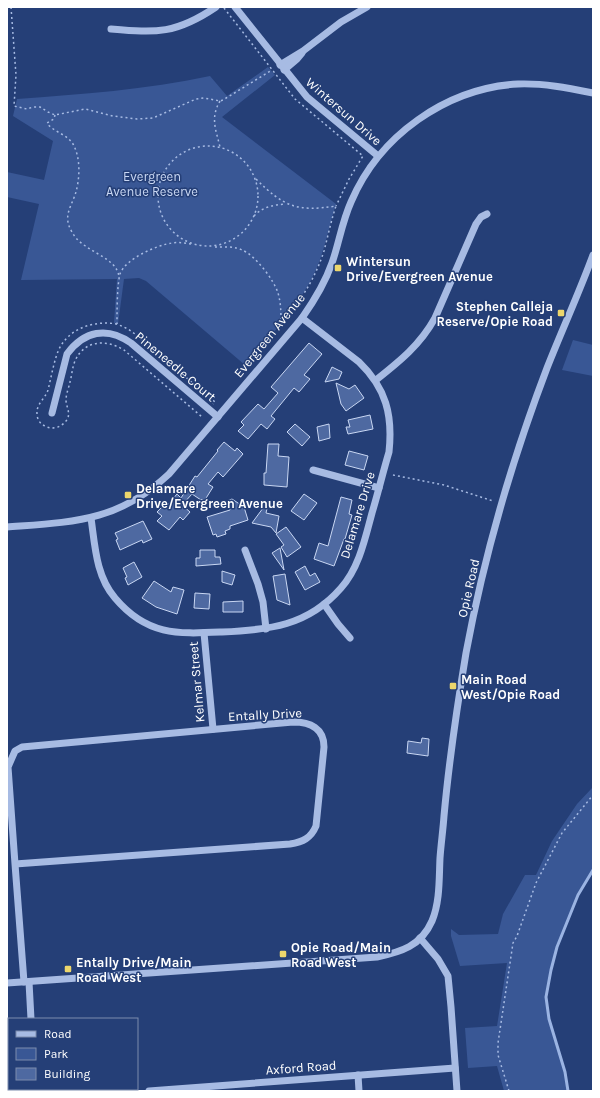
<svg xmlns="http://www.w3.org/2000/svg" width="600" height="1098" font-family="Karla,sans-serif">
<rect width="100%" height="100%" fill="#253f77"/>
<g fill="#395795">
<path d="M268,67L275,75L222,117L336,204C329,226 325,250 315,272C299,307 270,336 245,365L146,281L139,278L124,279L118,324L114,323L117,279L21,280L39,204L7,197V172L44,180L53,141L13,116L17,99C81,94 146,90 210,76L227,96Z"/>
<path d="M573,340L593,345V376L562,370Z"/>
<path d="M593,787V870L578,895L557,947L551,970L546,997L549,1019L565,1072L568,1091H504L497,1066L468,1068L465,1028L497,1026L507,963L460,966L451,936V929L459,935L498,934L503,914L525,875H536L552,841L577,804Z"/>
</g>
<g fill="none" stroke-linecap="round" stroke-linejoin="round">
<path stroke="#9bb4e3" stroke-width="3" d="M568,1091L565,1072L549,1019L546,997L551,970L557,947L578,895L593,870"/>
</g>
<g fill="#4e69a1" stroke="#c9d7f3">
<path d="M309,343L322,354L304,375L310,379L299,392L294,388L271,416L275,419L267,429L261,424L248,439L238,431L244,425L241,422L258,404L264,409L278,393L271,387Z"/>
<path d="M332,367L342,372L339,379L325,382Z"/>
<path d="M336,383L349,389L355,385L364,398L346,411L341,404Z"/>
<path d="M370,415L373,429L348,434L346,427H350L348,420Z"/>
<path d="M295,424L310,437L302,446L287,432Z"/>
<path d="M329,424L330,438L319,441L317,427Z"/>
<path d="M224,442L235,451L237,448L243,454L223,477L218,472L208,484L213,487L203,503L202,499L201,500L192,494L182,505L190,512L183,520L180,517L169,530L157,521L162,516L157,512L163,506L165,508L177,494L181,498L195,476L197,477L218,451L217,450Z"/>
<path d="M268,444H279L278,456L289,457L287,487L264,485V473H266Z"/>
<path d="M349,451L368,456L364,470L345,465Z"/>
<path d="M304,494L317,503L304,520L291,511Z"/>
<path d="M341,497L352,500L349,514L352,515L345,539H344L334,566L314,559L319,543L328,546Z"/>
<path d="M232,499L244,507L248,520L230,526V529L225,531L226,534L217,537L216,534L213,535L207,517L230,510L227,501Z"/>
<path d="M269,500L266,513L279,516L276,533L271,527L252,523Z"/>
<path d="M143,521L152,539L143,543L142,540L120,550L116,540L118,539L115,533Z"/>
<path d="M286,527L301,547L287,557L281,547L284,545L276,534Z"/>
<path d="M280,548L284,570L272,553Z"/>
<path d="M200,550H215V557H220L221,564L196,566V558H200Z"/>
<path d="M134,562L142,577L128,585L125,578L127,577L123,568Z"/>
<path d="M305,566L310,576L315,573L320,582L305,590L295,572Z"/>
<path d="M222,571L235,575L232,585L222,582Z"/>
<path d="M285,574L290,605L277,600L273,576Z"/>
<path d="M154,581L171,592L173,587L184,590L177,614L156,607L142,598Z"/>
<path d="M195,593L210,594L209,609L194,608Z"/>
<path d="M243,601V612H223V602Z"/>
<path d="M422,738L429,739L428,756L407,753L408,741L421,743Z"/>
</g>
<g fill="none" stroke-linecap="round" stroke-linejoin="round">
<g stroke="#a7bbe3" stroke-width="1.5" stroke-dasharray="2 3" stroke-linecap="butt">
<path d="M11,7L16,75L14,106L27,109L33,107H40L48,112L55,115L85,109L113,116L137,119L153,118L196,99L204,98L220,101L223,100L272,70"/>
<path d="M224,8L295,99L363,156L349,179L336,206"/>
<path d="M220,101C210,118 216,130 220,147"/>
<path d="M55,115L54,119L47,123C53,132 67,134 73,144C81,158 80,180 75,195C70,209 63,217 72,232C82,252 117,256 119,277"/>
<circle cx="208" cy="196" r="50"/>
<path d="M256,179C284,207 297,212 336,206C331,221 328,236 324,251C315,279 300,302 281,324"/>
<path d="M254,216C262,207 273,205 285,204"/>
<path d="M191,244C185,243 179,242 172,243C157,245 125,259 120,274C117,285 117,312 117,324L128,329L135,334L215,402L213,404"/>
<path d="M215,247C224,247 234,246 242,250C255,255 274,280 278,293C281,303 281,313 281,324"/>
<path d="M117,324C92,320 66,329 57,354C53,366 51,378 48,390C45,399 36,404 37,414C37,419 40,424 45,426C53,431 64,426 68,418C70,411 66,406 66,400C66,394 69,387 70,382C72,375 72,368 75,361C84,340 106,339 124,350L202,417L203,416"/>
<path d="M393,475L444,485L493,501"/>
<path d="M509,1091L498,1055V1043L513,943L517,936L536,883L562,833L593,795"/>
</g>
<g stroke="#a7bbe3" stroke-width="7">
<path d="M235,7L307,97L378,156"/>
<path d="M111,29C157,33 176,34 216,7"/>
<path d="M280,65L303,51L341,22L367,7"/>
<path d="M284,70L297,59L302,53"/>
<path d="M376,380C400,361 420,345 435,318L476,224L481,217L487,214"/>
<path d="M52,413L67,354C84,331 107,326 131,343L218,417"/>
<path d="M313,470L379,488"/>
<path d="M91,518C95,546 96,576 115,598C147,636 178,634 222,632C269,630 308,626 341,588C359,568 365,539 372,513C378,493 383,472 389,452C393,415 386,388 359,362L302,318"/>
<path d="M7,527C73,522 118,522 169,474L302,318C314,301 325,283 332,263C339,243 342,222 351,202C379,136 446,88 518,84C543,83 568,88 593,93"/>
<path d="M245,550L258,584L263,602L266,629"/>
<path d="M324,604L338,624L350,638"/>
<path d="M204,633L213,729"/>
<path d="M15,864L8,767L15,751L22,747L293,722C310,722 324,728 324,747L316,826C311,838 303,842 290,844L15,864L24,982"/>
<path d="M420,938L438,959L448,976L451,1007L457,1091"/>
<path d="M29,982L31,1019"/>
<path d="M7,983L377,957C401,952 421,946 432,921C440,902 439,879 440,858C441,844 443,830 444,816C449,761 457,707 466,653C484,556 512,460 547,368C562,330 579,293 593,255"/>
<path d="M358,1075L359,1091"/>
<path d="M52,1089L54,1091"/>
<path d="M149,1091L455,1068"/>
</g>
</g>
<g fill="#ecd66c" stroke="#253f77" stroke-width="1.5">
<rect x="334" y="264" width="8" height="8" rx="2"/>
<rect x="557" y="309" width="8" height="8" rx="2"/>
<rect x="124" y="491" width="8" height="8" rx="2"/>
<rect x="449" y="682" width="8" height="8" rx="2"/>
<rect x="279" y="950" width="8" height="8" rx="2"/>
<rect x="64" y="965" width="8" height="8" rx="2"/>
</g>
<g text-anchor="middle" stroke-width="3" stroke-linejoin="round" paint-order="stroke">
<g font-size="13" fill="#fff" stroke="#253f77">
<text transform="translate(344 111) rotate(41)" y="5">Wintersun Drive</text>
<text transform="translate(269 335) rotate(-51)" y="5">Evergreen Avenue</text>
<text transform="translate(176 366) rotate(40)" y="5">Pineneedle Court</text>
<text transform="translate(357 515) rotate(-73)" y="5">Delamare Drive</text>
<text transform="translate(468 588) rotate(-77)" y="5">Opie Road</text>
<text transform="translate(196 682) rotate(-95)" y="5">Kelmar Street</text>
<text transform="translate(265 714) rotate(-3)" y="5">Entally Drive</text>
<text transform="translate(301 1067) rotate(-4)" y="5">Axford Road</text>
</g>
<g font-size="13" fill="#c9d7f3" stroke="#253f77">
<text x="152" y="181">Evergreen<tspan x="152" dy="15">Avenue Reserve</tspan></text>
</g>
<g font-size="13" font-weight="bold" fill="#fff" stroke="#253f77" text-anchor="start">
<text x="346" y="266">Wintersun<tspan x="346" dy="15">Drive/Evergreen Avenue</tspan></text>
<text x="553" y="311" text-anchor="end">Stephen Calleja<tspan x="553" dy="15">Reserve/Opie Road</tspan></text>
<text x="136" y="493">Delamare<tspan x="136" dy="15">Drive/Evergreen Avenue</tspan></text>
<text x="461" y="684">Main Road<tspan x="461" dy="15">West/Opie Road</tspan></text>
<text x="291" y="952">Opie Road/Main<tspan x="291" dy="15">Road West</tspan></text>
<text x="76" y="967">Entally Drive/Main<tspan x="76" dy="15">Road West</tspan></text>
</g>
</g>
<rect width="600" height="1098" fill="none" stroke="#ffffff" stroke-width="16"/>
<rect x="8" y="1018" width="130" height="72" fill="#253f77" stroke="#7c8cad"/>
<rect x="16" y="1031" width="20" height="6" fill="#a7bbe3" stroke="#7c8cad"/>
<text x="44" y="1038" font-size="12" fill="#ffffff">Road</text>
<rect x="16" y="1048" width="20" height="12" fill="#395795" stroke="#7c8cad"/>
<text x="44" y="1058" font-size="12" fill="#ffffff">Park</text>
<rect x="16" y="1068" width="20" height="12" fill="#4e69a1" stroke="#7c8cad"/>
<text x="44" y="1078" font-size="12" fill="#ffffff">Building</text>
</svg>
